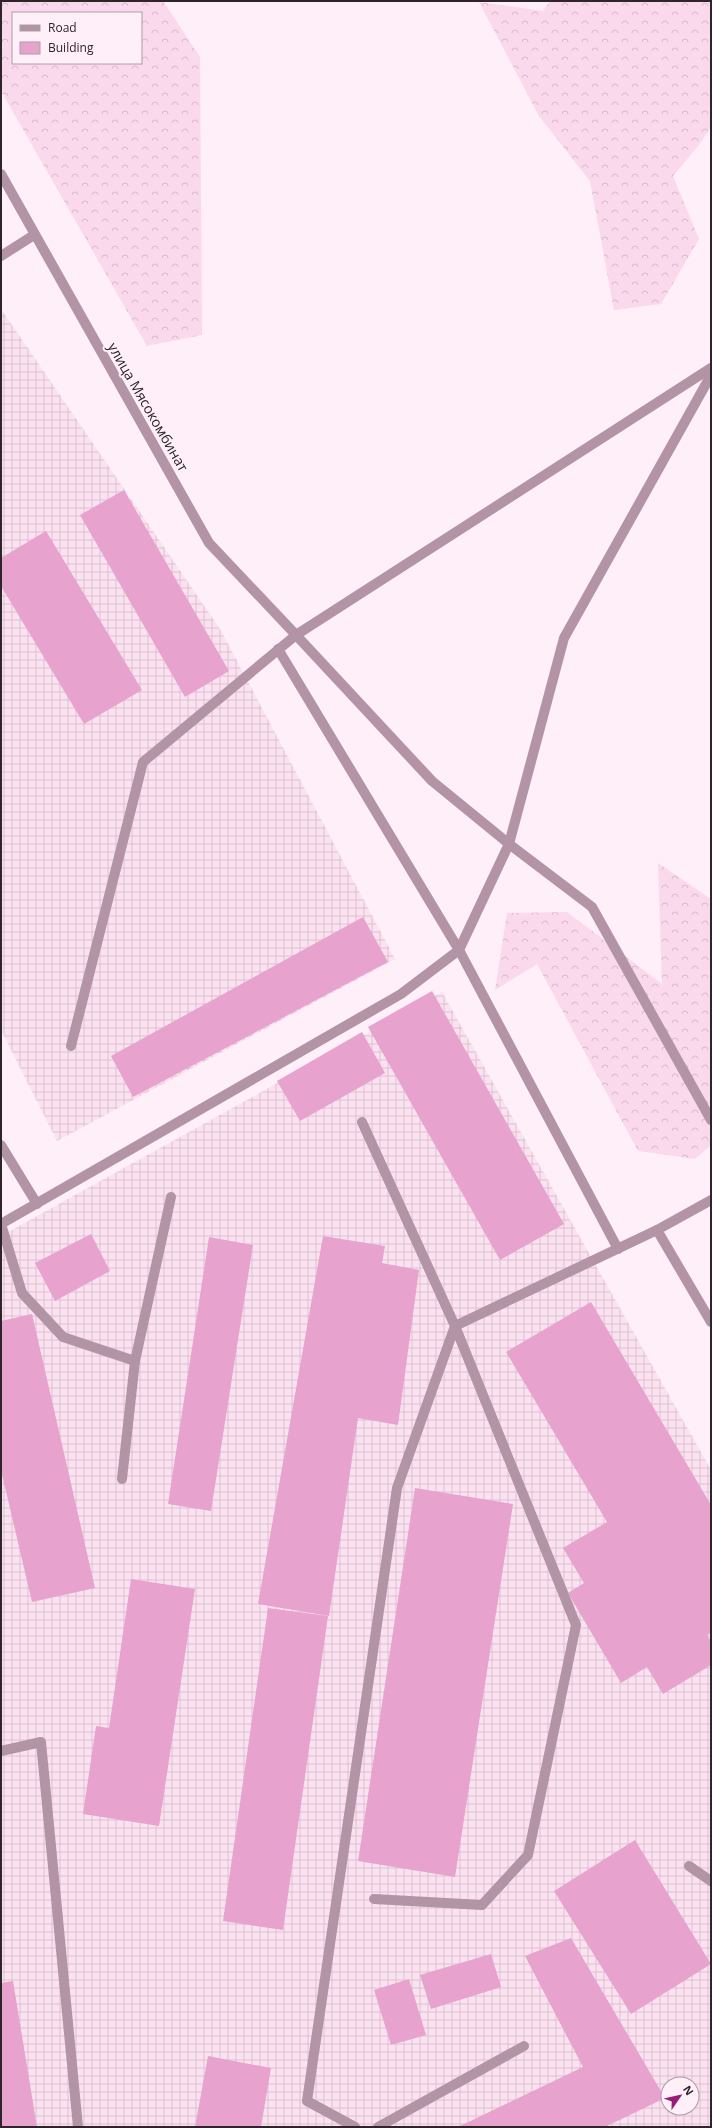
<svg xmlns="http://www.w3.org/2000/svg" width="712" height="2128" font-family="'Open Sans',sans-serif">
<defs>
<pattern id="industrial-grid" width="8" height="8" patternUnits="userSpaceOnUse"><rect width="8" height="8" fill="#fce2f1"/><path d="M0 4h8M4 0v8" fill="none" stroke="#d8c2cf"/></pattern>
<pattern id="forest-crowns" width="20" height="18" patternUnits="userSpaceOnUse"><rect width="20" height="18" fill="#fbd9ed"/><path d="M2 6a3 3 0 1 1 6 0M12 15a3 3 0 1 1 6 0" fill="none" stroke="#d7bacb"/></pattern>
</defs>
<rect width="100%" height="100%" fill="#feeff8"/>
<g fill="url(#industrial-grid)" fill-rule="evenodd">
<path d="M1,309L220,629L395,959L57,1141L1,1030Z"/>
<path d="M442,992L711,1470V2127H1V1236ZM668,2084H692V2108H668Z"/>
</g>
<g fill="url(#forest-crowns)" fill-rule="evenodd">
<path d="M1,1H163L200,57L202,335L147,346L1,91ZM13,13H141V63H13Z"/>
<path d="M550,1H711V127L699,145L673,176L699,239L661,304L614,310L590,181L539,116L479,2L543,11Z"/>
<path d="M658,863L711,899V1145L695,1159L638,1151L537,964L495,990L507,913L567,912L662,984Z"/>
</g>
<g fill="#e7a2cd">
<path d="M124,490L229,671L185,697L80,515Z"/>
<path d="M46,531L142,690L84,724L1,586V558Z"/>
<path d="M363,917L388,962L133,1097L111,1056Z"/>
<path d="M432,991L564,1224L500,1260L368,1027Z"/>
<path d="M362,1032L385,1073L300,1121L277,1081Z"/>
<path d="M91,1234L110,1271L55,1301L35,1263Z"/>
<path d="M323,1236L385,1246L382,1263L419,1270L398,1425L358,1418L329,1616L258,1604Z"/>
<path d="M209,1237L253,1245L211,1511L168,1504Z"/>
<path d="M591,1302L711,1505V1633L707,1635L711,1641V1665L663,1694L647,1667L621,1683L568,1593L584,1583L563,1548L607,1522L506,1352Z"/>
<path d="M32,1314L95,1588L32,1602L1,1470V1321Z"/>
<path d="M415,1488L513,1504L455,1877L358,1861Z"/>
<path d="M131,1579L195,1589L159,1826L83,1814L96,1726L109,1728Z"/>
<path d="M268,1608L328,1616L283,1930L223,1921Z"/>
<path d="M635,1840L711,1964L631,2014L554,1891Z"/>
<path d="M571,1938L665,2098L605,2127H458L583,2067L525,1956Z"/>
<path d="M491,1954L501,1987L431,2009L420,1975Z"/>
<path d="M409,1979L426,2035L391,2045L374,1990Z"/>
<path d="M13,1981L37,2127H1V1983Z"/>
<path d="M208,2056L271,2068L261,2127H195Z"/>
</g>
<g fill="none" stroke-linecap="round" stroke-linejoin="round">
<g stroke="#b394a7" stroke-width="10">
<path d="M1,256L34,235"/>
<path d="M296,635L432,781L509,844L592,907L711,1120"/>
<path d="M278,649L459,950L618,1249"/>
<path d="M71,1046L143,762L296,635L711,368"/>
<path d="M1,1145L37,1204"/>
<path d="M1,1224L401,994L459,950L509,844L564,638L711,375"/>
<path d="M1,1224L22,1293L63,1337L135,1361"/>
<path d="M657,1230L711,1322"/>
<path d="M122,1479L135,1361L171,1197"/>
<path d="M1,1751L41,1742L78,2127"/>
<path d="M689,1866L711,1881"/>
<path d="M374,1899L482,1905L528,1855L576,1625L455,1326L657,1230L711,1200"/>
<path d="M355,2127L307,2101L397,1488L455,1326L362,1122"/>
<path d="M378,2127L524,2046"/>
</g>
<path stroke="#b394a7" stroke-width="10" d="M1,174L209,543L296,635"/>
</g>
<g text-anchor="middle" stroke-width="4" stroke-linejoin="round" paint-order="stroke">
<g font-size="14" fill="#2e252a" stroke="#feeff8">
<text transform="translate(148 407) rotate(60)" y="5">улица Мясокомбинат</text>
</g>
</g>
<rect width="712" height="2128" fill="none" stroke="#2e252a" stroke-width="4"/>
<rect x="12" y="12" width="130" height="52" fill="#feeff8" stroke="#ab9ea6"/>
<rect x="20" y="25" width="20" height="6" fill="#b394a7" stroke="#ab9ea6"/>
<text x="48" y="32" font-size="12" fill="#2e252a">Road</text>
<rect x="20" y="42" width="20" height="12" fill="#e7a2cd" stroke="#ab9ea6"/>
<text x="48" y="52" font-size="12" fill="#2e252a">Building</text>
<g transform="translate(680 2096) rotate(56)"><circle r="19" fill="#feeff8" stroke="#ab9ea6"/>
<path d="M0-3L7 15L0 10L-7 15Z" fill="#981d77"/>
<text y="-6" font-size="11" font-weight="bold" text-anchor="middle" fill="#2e252a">N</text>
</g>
</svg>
